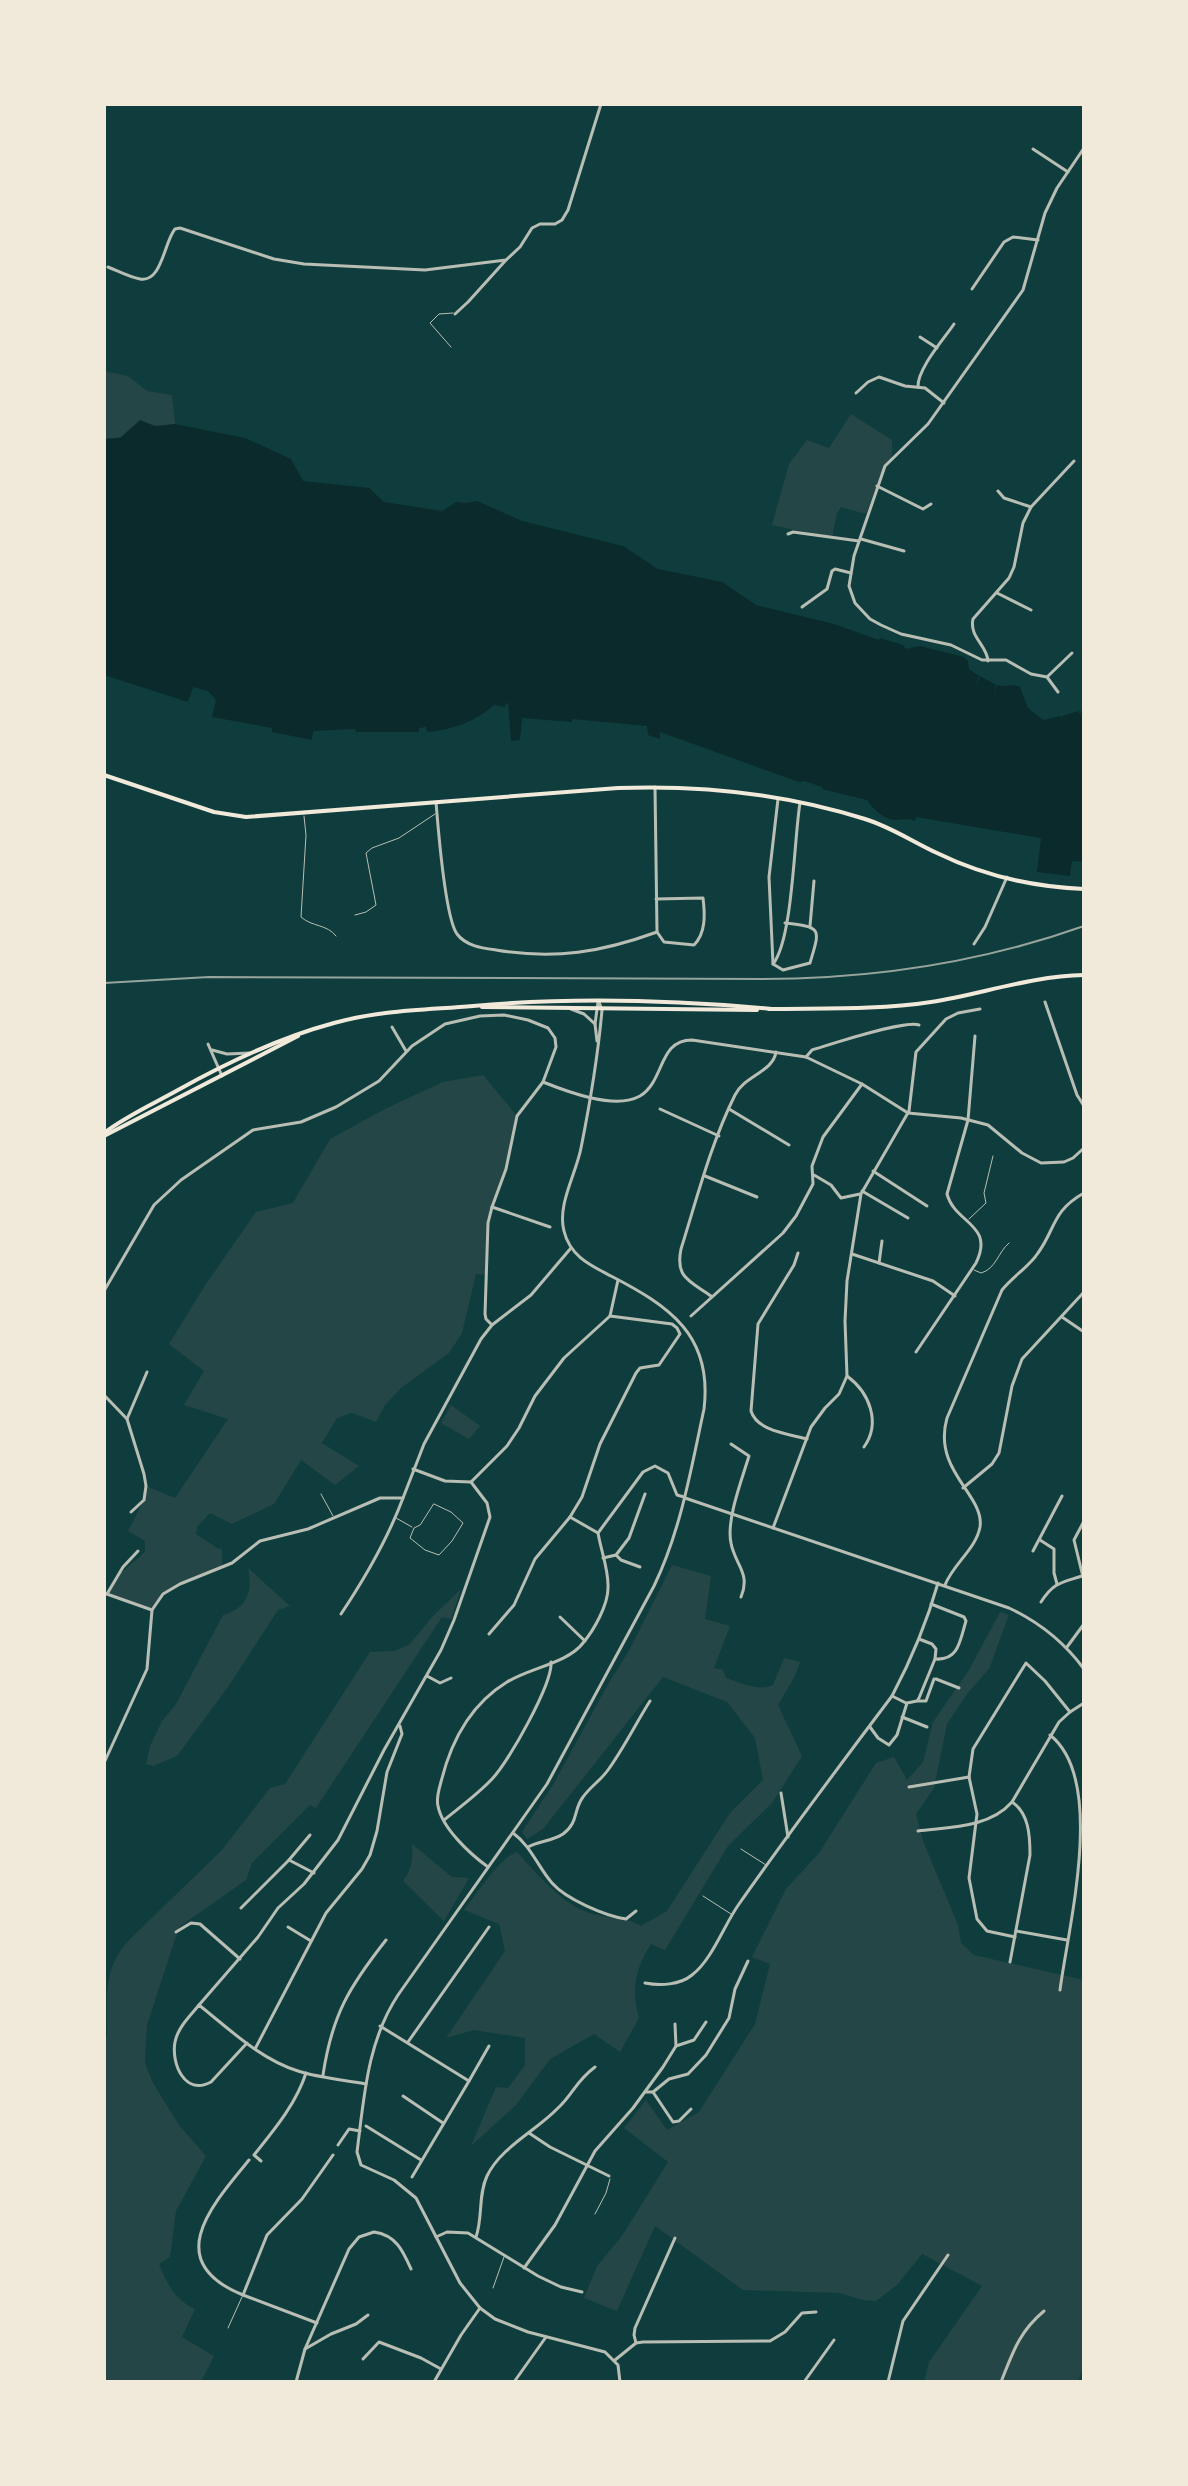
<svg xmlns="http://www.w3.org/2000/svg" width="1188" height="2486" font-family="Spectral,serif">
<rect width="100%" height="100%" fill="#0f3d3e"/>
<g fill="#244646">
<path d="M104,371L128,376L147,391L172,395L175,424C151,427 129,438 104,439Z"/>
<path d="M851,414L892,440V458L880,475L866,514L841,507L837,513L832,538L772,525L789,464L807,440L829,448Z"/>
<path d="M483,1075L517,1116L511,1150L488,1223V1275L476,1274L462,1333L449,1353L401,1388L385,1405L376,1422L352,1413L337,1418L322,1443L359,1466L335,1485L301,1460L274,1504L232,1524L210,1513L197,1527L196,1534L217,1548L222,1549V1566L180,1584L163,1594L152,1610L107,1594L122,1572L145,1552V1541L128,1531L144,1500L146,1486L175,1498L228,1419L184,1405L204,1371L169,1344L206,1284L256,1212L293,1203L330,1139L387,1108L443,1082Z"/>
<path d="M451,1405L480,1426L469,1439L441,1423Z"/>
<path d="M672,1565L711,1576L705,1619L730,1626L714,1668L723,1670L726,1678C741,1683 759,1692 773,1685L784,1658L800,1662L795,1676L778,1705L802,1756L772,1803L728,1846L665,1950L651,1944C635,1969 631,1990 639,2018L620,2052L594,2034L550,2059L516,2105L471,2146L496,2087L508,2088L525,2065V2038L474,2030L446,2038L505,1951L499,1924L464,1910C477,1894 499,1858 517,1852C535,1872 561,1903 587,1912C606,1919 623,1915 641,1926L667,1911L730,1813L763,1780L755,1738L727,1702L663,1677L543,1829L527,1839L522,1832L554,1783L607,1686L630,1649Z"/>
<path d="M248,1568L290,1606L278,1610L228,1687L177,1756L153,1766L146,1764L150,1746L162,1721L176,1704L223,1615C247,1608 253,1592 248,1568Z"/>
<path d="M461,1589L451,1619L442,1617L316,1808L310,1805L252,1863L246,1880L179,1927L147,2025L145,2063L153,2083L179,2125L206,2156L176,2211L170,2257L159,2264C168,2285 174,2299 195,2309L182,2337L214,2356L201,2382H104V2043L107,2037C108,1998 101,1970 130,1939L222,1850L270,1788L285,1784L370,1652L394,1651L409,1645L433,1616Z"/>
<path d="M1000,1612L1009,1615L989,1669L967,1694L947,1724L934,1788L916,1814L923,1841L958,1925L961,1943L974,1955L1084,1980V2365L1078,2382H924L929,2362L982,2286L922,2254L897,2285L876,2301L863,2300L839,2293L743,2290L655,2226L617,2311L584,2298L597,2266L622,2236L668,2162L624,2128L646,2100L667,2130L699,2112L755,2024L770,1964L752,1957L786,1889L819,1853L876,1763L894,1757L907,1780L923,1762L933,1722L969,1670Z"/>
<path d="M412,1844L452,1877L469,1878L444,1921L403,1881C412,1869 413,1859 412,1844Z"/>
</g>
<path fill="#0a2a2b" d="M140,420L155,426L175,424L245,438L291,459L303,481L369,488L384,502L442,511L456,502L467,503L477,501L522,521L623,546L658,569L722,582L756,605L834,624L879,640L880,638L903,645L906,649L920,646L964,657L968,661L969,669L979,676L974,692L980,676L996,685L993,696L997,685C1005,688 1011,683 1020,687L1028,708L1043,720L1061,716L1062,722V716L1079,711L1080,716L1084,703V862L1072,861L1070,876L1037,872L1041,838L916,817L915,821C907,818 903,820 895,820C883,819 873,809 867,800L822,789V787L804,781L799,782L660,732V739L648,735L647,726L572,719V722L522,718L520,740L511,741L508,703L505,704L506,707L494,705C475,722 452,730 427,732L426,727L419,728V732H356L355,729L313,731L312,740L272,732V728L212,717L216,700L208,691L193,687L188,702L104,675V439L120,438Z"/>
<g fill="none" stroke-linecap="round" stroke-linejoin="round">
<g stroke="#b8beb3" stroke-width="1">
<path d="M451,347L430,323L439,314L453,313"/>
<path d="M304,816L306,835L301,917C312,927 327,924 336,936"/>
<path d="M355,915L366,912L376,905L366,853L372,848L399,838L435,814"/>
<path d="M969,1219L986,1203L984,1193L993,1156"/>
<path d="M974,1270L981,1273C996,1269 998,1252 1009,1243"/>
<path d="M321,1494L333,1516"/>
<path d="M434,1504L451,1512L463,1523L452,1541L439,1555L425,1550L410,1538L414,1528L420,1525Z"/>
<path d="M396,1518L412,1527"/>
<path d="M741,1849L766,1865"/>
<path d="M703,1896L731,1914"/>
<path d="M595,2214L606,2193L610,2179"/>
<path d="M493,2288L504,2257"/>
<path d="M228,2328L242,2297"/>
</g>
<g stroke="#b8beb3" stroke-width="3">
<path d="M1033,149L1068,172"/>
<path d="M108,267C118,271 129,277 140,279C162,283 164,242 175,229L180,228L274,259L304,264L425,270L506,260L520,247L532,228L540,224H555L562,220L568,210L601,104"/>
<path d="M972,289L1004,242L1013,237L1038,240"/>
<path d="M455,314L468,302L506,260"/>
<path d="M920,337L937,348"/>
<path d="M918,387C917,369 944,339 954,324"/>
<path d="M856,393L868,382L879,377L905,386L925,388L944,403"/>
<path d="M877,486L923,509L931,504"/>
<path d="M998,491L1004,498L1031,507"/>
<path d="M788,534L793,532L859,541"/>
<path d="M861,539L904,551"/>
<path d="M997,593L1031,610"/>
<path d="M802,607L827,589L832,571L835,569L851,573"/>
<path d="M988,661C987,645 969,637 973,619L1009,578L1014,567L1023,523L1031,507L1074,461"/>
<path d="M1047,677L1072,653"/>
<path d="M1058,692L1047,677L1031,674L1006,660H982L951,645L901,634L881,625L870,619L855,603L849,586L854,556L885,466L928,424L1023,290L1045,213L1057,188L1084,148"/>
<path d="M778,799L769,877L773,964L783,970L810,963C820,929 823,927 785,923"/>
<path d="M436,802C438,827 445,917 457,934C466,946 482,948 496,950C555,960 602,952 657,932L655,787"/>
<path d="M656,899L703,898C705,914 706,933 694,945L664,942L657,932"/>
<path d="M810,926L814,881"/>
<path d="M974,944L985,927L1007,877"/>
<path d="M773,964C793,939 794,838 800,803"/>
<path d="M1045,1002L1077,1095L1084,1106"/>
<path d="M392,1027L406,1051"/>
<path d="M208,1044L222,1076"/>
<path d="M212,1050L227,1054L250,1053"/>
<path d="M806,1057L812,1050C832,1044 904,1020 919,1025"/>
<path d="M660,1109L719,1136"/>
<path d="M729,1109L789,1145"/>
<path d="M873,1171L927,1206"/>
<path d="M814,1175L831,1185L841,1198L860,1194"/>
<path d="M705,1176L757,1197"/>
<path d="M862,1191L908,1218"/>
<path d="M492,1207L550,1227"/>
<path d="M798,1253L794,1265L758,1324L751,1411C757,1431 788,1434 807,1439"/>
<path d="M852,1254L933,1281L955,1296"/>
<path d="M879,1263L882,1241"/>
<path d="M104,1291L154,1205L181,1180L253,1130L301,1122L336,1107L379,1081L412,1046L445,1024L480,1016L504,1015L528,1020L548,1028L555,1038L556,1047L543,1082"/>
<path d="M711,1296C690,1281 675,1278 681,1249C697,1198 711,1143 735,1095C744,1076 773,1072 776,1052"/>
<path d="M691,1316L783,1233L796,1216L813,1184L812,1166L823,1137L862,1084"/>
<path d="M1062,1317L1084,1332"/>
<path d="M492,1325L486,1319L485,1314L488,1223L492,1207L506,1169L517,1116L543,1082C568,1092 615,1110 640,1096C665,1081 658,1040 692,1040L806,1057L862,1084L908,1113L961,1118L988,1125L1022,1153L1041,1163L1064,1162L1073,1158L1084,1148"/>
<path d="M916,1352L976,1263C995,1224 955,1224 947,1194L968,1120L975,1036"/>
<path d="M847,1376C870,1393 881,1423 864,1447"/>
<path d="M104,1395L127,1419L144,1474L146,1486L144,1500L131,1512"/>
<path d="M127,1419L147,1372"/>
<path d="M731,1444L749,1456C742,1479 726,1520 731,1543C735,1565 751,1573 741,1597"/>
<path d="M413,1469L445,1481L471,1482L507,1446L519,1428L535,1396L564,1358L610,1316L618,1280"/>
<path d="M963,1488L992,1464L999,1453L1012,1386L1022,1359L1084,1292"/>
<path d="M570,1517L598,1533L643,1472L655,1466L668,1473L677,1495L684,1497"/>
<path d="M1084,1521L1074,1540L1084,1581"/>
<path d="M773,1528L811,1427L825,1408L839,1394L847,1376L845,1321L847,1281L861,1194L909,1111L916,1052L946,1019L958,1013L980,1009"/>
<path d="M1040,1540L1054,1549V1573L1057,1584"/>
<path d="M1033,1551L1062,1496"/>
<path d="M616,1555L621,1560L640,1567"/>
<path d="M603,1558L616,1555L629,1538L645,1494"/>
<path d="M945,1585C953,1564 976,1549 980,1527C985,1495 932,1471 947,1418L1002,1290C1013,1276 1029,1267 1038,1253C1056,1228 1052,1211 1084,1193"/>
<path d="M104,1593L152,1610"/>
<path d="M107,1594L123,1567L138,1551"/>
<path d="M1041,1602C1054,1582 1061,1583 1082,1576"/>
<path d="M931,1604L964,1617L966,1621C960,1640 959,1661 935,1659"/>
<path d="M341,1614C365,1578 388,1538 403,1498"/>
<path d="M560,1617L585,1641"/>
<path d="M489,1634L514,1605L535,1559L570,1517L582,1497L600,1444L636,1373L640,1368L659,1365L680,1334L677,1328L672,1324L610,1316"/>
<path d="M1067,1647L1084,1624"/>
<path d="M427,1676L440,1683L451,1678"/>
<path d="M936,1679L959,1688"/>
<path d="M892,1696L906,1703"/>
<path d="M918,1701H926L934,1679"/>
<path d="M902,1717L927,1727"/>
<path d="M870,1727L878,1738L889,1745L897,1735L907,1703L917,1701L919,1698L935,1659L936,1649L932,1644L919,1639"/>
<path d="M1050,1735C1107,1780 1068,1927 1060,1990"/>
<path d="M104,1763L147,1669L152,1610L163,1594L180,1584L232,1563L260,1541L308,1529L380,1498H403L424,1444L481,1339L492,1325L531,1295L571,1248"/>
<path d="M909,1787L969,1777"/>
<path d="M781,1793L788,1837"/>
<path d="M444,1820C460,1807 478,1794 492,1779C508,1763 553,1683 551,1662"/>
<path d="M918,1831C950,1827 989,1828 1012,1802L1059,1722L1070,1712L1084,1703"/>
<path d="M513,1833C531,1846 538,1867 552,1883C566,1899 605,1916 626,1919L636,1911"/>
<path d="M528,1847C539,1841 553,1841 563,1834C579,1822 573,1810 583,1797C590,1787 601,1780 608,1770C624,1748 636,1723 650,1701"/>
<path d="M289,1860L310,1835"/>
<path d="M488,1867C470,1854 442,1828 438,1806C436,1798 439,1789 441,1782C451,1741 471,1704 507,1682C529,1668 568,1663 583,1643C594,1630 608,1605 608,1588C609,1570 601,1551 598,1533"/>
<path d="M241,1908L289,1860L314,1873"/>
<path d="M288,1927L311,1941"/>
<path d="M1016,1931L1067,1940"/>
<path d="M176,1932L191,1923L200,1924L240,1959"/>
<path d="M1015,1937L987,1931L977,1919L969,1878L977,1814L969,1777L973,1749L1026,1663L1045,1681L1070,1712"/>
<path d="M1010,1962L1030,1855C1030,1836 1029,1813 1012,1802"/>
<path d="M645,1983C660,1986 680,1985 692,1975C712,1960 724,1925 739,1904C788,1834 840,1765 892,1696C911,1660 927,1622 938,1583"/>
<path d="M199,2005L258,1937L278,1908L304,1884L338,1840L384,1750L441,1650L454,1620L490,1517L487,1503L471,1482"/>
<path d="M380,2026L469,2081L489,2046"/>
<path d="M408,2042L489,1927"/>
<path d="M247,2043L211,2082C185,2096 171,2064 175,2042C178,2027 190,2016 199,2005C229,2029 260,2059 298,2071C320,2078 344,2080 366,2084"/>
<path d="M676,2046L694,2040L706,2022"/>
<path d="M255,2049L326,1913L362,1869L370,1855L377,1831L387,1772L402,1734L400,1726"/>
<path d="M323,2075C332,2015 349,1987 386,1940"/>
<path d="M646,2092H653L669,2079L688,2074L706,2055L729,2018L735,1989L748,1961"/>
<path d="M653,2092L673,2122L679,2121L691,2109"/>
<path d="M403,2096L443,2123"/>
<path d="M366,2126L421,2160"/>
<path d="M529,2133L550,2147L609,2176"/>
<path d="M338,2145L349,2129L360,2131"/>
<path d="M261,2161L254,2155C274,2130 296,2104 306,2073"/>
<path d="M412,2177L469,2081"/>
<path d="M436,2237L447,2232L468,2233L538,2276L561,2287L582,2292"/>
<path d="M476,2237C483,2217 478,2195 487,2176C501,2147 536,2131 558,2108C573,2094 576,2081 595,2067"/>
<path d="M524,2268L555,2225L595,2151L633,2108L663,2067L676,2046L675,2024"/>
<path d="M243,2295C161,2262 211,2206 249,2160"/>
<path d="M317,2323L243,2295L267,2235L302,2199L333,2155"/>
<path d="M636,2343L634,2335L635,2328L675,2238"/>
<path d="M305,2349L331,2334L356,2324L368,2315"/>
<path d="M363,2359L379,2342L421,2358L441,2369"/>
<path d="M615,2360L636,2343L643,2342L770,2341L785,2332L802,2313L816,2312"/>
<path d="M296,2382L305,2349L349,2249L359,2237L374,2232C396,2235 403,2251 411,2269"/>
<path d="M434,2382L461,2335L480,2308"/>
<path d="M514,2382L546,2337"/>
<path d="M804,2382L834,2340"/>
<path d="M888,2382L903,2321L948,2255"/>
<path d="M1001,2382C1013,2352 1019,2332 1044,2311"/>
</g>
<g stroke="#b8beb3" stroke-width="3">
<path d="M599,1002L602,1010C598,1056 590,1103 581,1148C576,1174 557,1205 564,1231C570,1256 590,1265 611,1276C669,1306 713,1335 704,1409C691,1469 681,1530 654,1586L547,1784L398,1995C367,2042 364,2098 357,2152L361,2165L394,2180L416,2198L460,2283L480,2308L495,2319L528,2332L605,2352L618,2365L620,2382"/>
<path d="M571,1009L584,1014L595,1024"/>
<path d="M597,1041L595,1024L598,1002"/>
<path d="M685,1498L1009,1608C1039,1622 1064,1642 1084,1669"/>
</g>
<path stroke="#f1e9da" stroke-width="4" d="M104,775L214,812L246,817L618,788C701,785 786,794 865,819C891,827 913,842 937,853C982,875 1034,887 1084,889"/>
<g stroke="#f1e9da" stroke-width="4">
<path d="M482,1007L757,1010"/>
<path d="M769,1009C824,1008 877,1010 931,1002C982,994 1031,976 1084,975"/>
<path d="M104,1133C126,1116 153,1104 178,1090C228,1062 278,1038 334,1023C381,1010 425,1010 473,1006C572,997 673,1000 772,1009"/>
<path d="M104,1136L298,1036"/>
</g>
<path stroke="#97a49c" stroke-width="2" d="M104,983L209,977L762,979C872,979 980,963 1084,926"/>
</g>
<rect width="1188" height="2486" fill="none" stroke="#f1e9da" stroke-width="212"/>
</svg>
